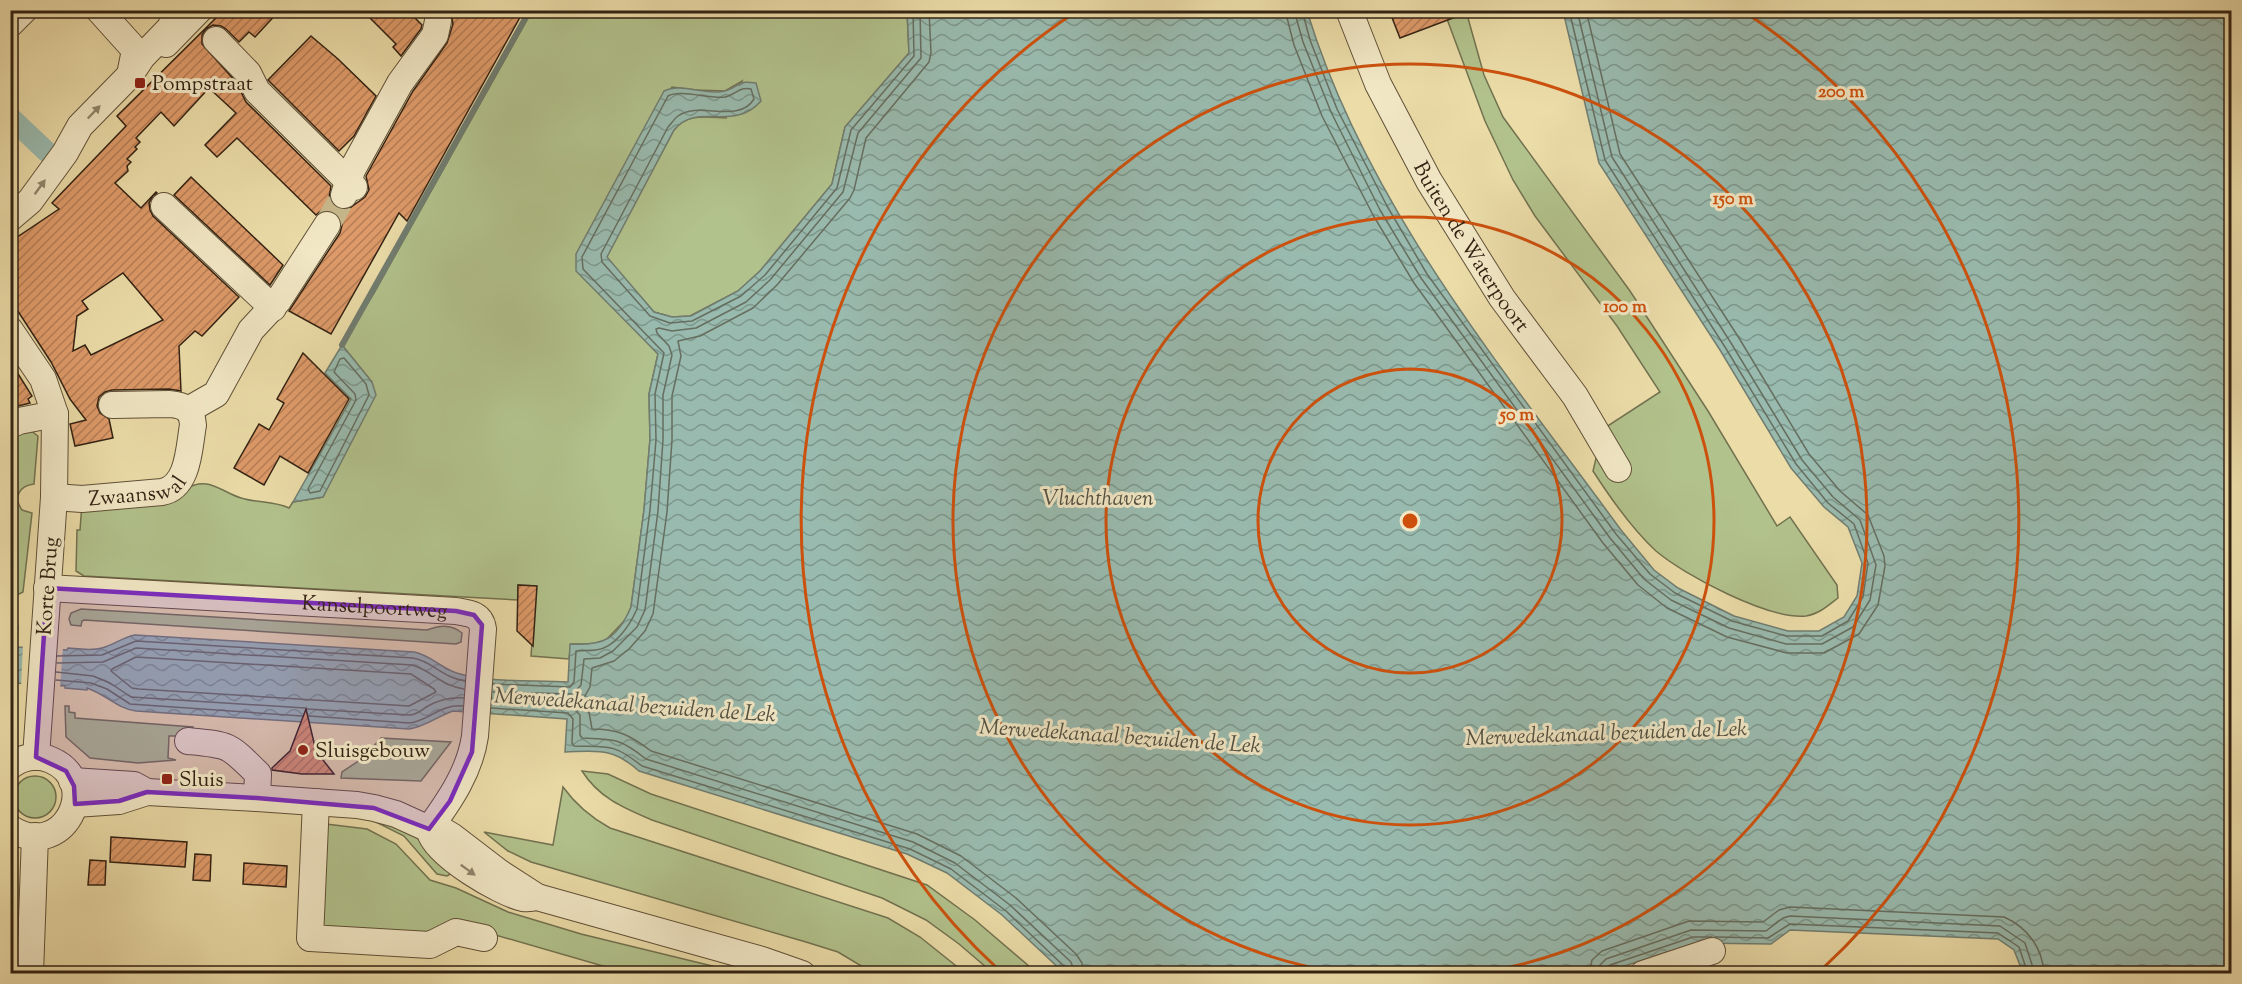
<svg xmlns="http://www.w3.org/2000/svg" width="2242" height="984" font-family="'Sorts Mill Goudy',serif">
<defs>
<pattern id="water-waves" width="16" height="10" patternUnits="userSpaceOnUse" patternTransform="scale(1.5)"><rect width="16" height="10" fill="#99baae"/><path d="M0 5q4-4 8 0t8 0" fill="none" stroke="#7d978c"/></pattern>
<pattern id="building-hatch" width="6" height="6" patternUnits="userSpaceOnUse" patternTransform="scale(1.5)"><rect width="6" height="6" fill="#de9a69"/><path d="M-1 1l2-2M0 6l6-6M5 7l2-2" fill="none" stroke="#b57d55"/></pattern>
</defs>
<rect width="100%" height="100%" fill="#ebdca8"/>
<filter id="stains"><feTurbulence type="fractalNoise" baseFrequency=".00333" numOctaves="4"/><feColorMatrix values="0 0 0 0 .2 0 0 0 0 .09 0 0 0 0 .02 0 0 0 .5 -.17"/></filter>
<radialGradient id="worn" r=".72"><stop offset=".6" stop-color="#630" stop-opacity="0"/><stop offset="1" stop-color="#630" stop-opacity=".3"/></radialGradient>
<g fill="#b2c28c" stroke="#727250" stroke-width="1.5">
<path d="M532,11H907L909,53L845,127L832,184L760,271L738,291L690,316L672,317L654,312L606,257L674,130C688,113 705,117 726,118L742,81L725,91L696,90L672,87L577,254L636,331L658,354L649,394L650,439L644,510L631,607L626,619L605,641L597,644H571L569,659L531,656L536,586L518,585V600L84,576L76,571L77,530H80L82,503L186,489C208,475 221,492 241,498C257,503 274,501 289,508L293,502L323,497L372,382L342,345L374,293Z"/>
<path d="M1444,11H1466L1484,75L1503,117L1630,291L1708,411L1777,526L1790,517L1837,585L1838,598C1829,605 1819,614 1806,616C1769,620 1684,575 1656,551C1631,528 1611,499 1593,471L1603,429L1660,392L1617,326L1535,216L1513,180L1485,121Z"/>
<path d="M30,430L38,436L34,484C19,486 13,497 22,510L32,513L23,592L11,598V437Z"/>
<path d="M81,609L427,630C439,625 452,624 462,633L461,642L456,644L84,620L82,621L81,626L71,625L69,619L71,613Z"/>
<path d="M65,706H69V712L75,713V718L193,727L192,736H169L168,758L176,760L138,763L90,758L66,737Z"/>
<path d="M381,738L451,742L421,781L341,778L342,772L363,758Z"/>
<path d="M582,771L608,774L651,794L927,885L975,920L1037,973H993L959,944L926,920L882,898L652,820C624,808 599,798 582,771Z"/>
<circle cx="35" cy="797" r="21"/>
<path d="M563,787C576,805 590,817 610,828L888,918L920,937L965,973H873L838,952L806,942L531,862L508,851L484,832L553,845Z"/>
<path d="M372,820C408,827 431,846 457,870L447,876L437,874L404,836Z"/>
<path d="M318,823L367,829L396,844L430,880L456,888L508,912L581,934L741,973H627L461,925L430,938L314,936Z"/>
</g>
<g fill="url(#water-waves)" stroke="#707d70" stroke-width="1.5">
<path d="M907,10L1307,11C1367,207 1502,367 1621,530L1654,570L1678,588L1734,616L1788,631H1819L1844,617L1857,596L1862,563L1848,527L1824,507L1791,468L1720,350L1599,163L1563,11H2231V973H2023L2014,950L1998,939L1790,930L1771,944L1695,943L1603,973H1064L1002,915L947,873L907,854L639,771C612,747 598,751 565,752L567,719L453,711C438,716 425,727 409,729L136,711C118,709 105,694 87,688V690L65,688V686L15,683L14,687L11,689V620L18,626L17,647L67,650L68,648C80,649 91,651 102,648C114,645 123,637 135,635L414,652C431,655 443,670 460,674C494,683 533,680 568,682L570,644C604,646 617,639 631,607L644,510L650,439L649,394L658,354L576,271V254L664,91C682,82 705,96 725,91C742,86 735,80 756,83L761,101C733,133 697,101 674,130L607,257L654,312L672,317L691,316L738,291L760,271L832,184L845,127L909,53Z"/>
<path d="M342,345L372,382L376,395L323,497L293,502L351,399L325,373Z"/>
</g>
<path fill="#ebdca8" d="M23,644L63,647L60,689L21,687Z"/>
<g fill="none" stroke-linecap="round" stroke-linejoin="round">
<g stroke="#666e60" stroke-width="1.5">
<path d="M929,10L931,53L929,62L866,138L854,190L850,198L777,285L753,308L700,336L678,341L681,356L672,396V440L667,512L653,614L645,631L629,649L614,661L592,668L590,687L582,701L589,712L592,729C618,729 630,735 651,751L917,834L961,856L1016,898L1076,954L1082,963L1084,974"/>
<path d="M1285,10L1294,45L1322,116L1373,215L1414,283L1603,543L1638,585L1667,608L1727,637L1787,653H1824L1859,634L1878,605L1885,566L1884,556L1868,515L1840,491L1809,454L1739,338L1620,154L1586,10"/>
<path d="M1294,10L1303,42L1331,112L1380,210L1421,278L1610,538L1644,579L1671,600L1729,628L1786,644H1822L1853,627L1870,600L1876,565L1860,520L1833,497L1802,460L1731,343L1612,157L1577,10"/>
<path d="M1302,10L1310,40L1337,109L1387,206L1427,274L1616,534L1650,574L1675,593L1732,621L1786,636H1822L1848,621L1863,597L1868,563L1854,524L1828,503L1796,464L1725,347L1605,160L1569,10"/>
<path d="M344,358L366,384L369,395L320,491L310,493L308,489L356,400L355,394L334,372L340,359Z"/>
<path d="M57,656L102,655L136,641L413,658C432,661 443,678 465,681"/>
<path d="M136,657L411,674L434,689L436,692L409,706L139,689L132,688L111,671L112,669Z"/>
<path d="M57,663L103,662L136,648L412,665C431,670 441,686 464,689"/>
<path d="M56,672L93,676L110,683L131,697L305,708"/>
<path d="M56,680L91,683L107,689L130,704L302,716"/>
<path d="M493,684L570,687L574,682L576,651C583,650 589,651 596,650C615,648 630,625 637,609L650,510L656,440L655,394L664,353L583,269L582,257L668,96C680,89 709,99 725,97C735,95 740,86 751,89L754,99C738,125 699,100 678,116C674,119 671,124 668,127L601,254L602,262L650,316L670,323L692,321L741,296L765,275L837,188L851,130L914,56L913,10"/>
<path d="M493,692L573,694L581,685L584,659L600,658L613,651L637,627L645,610L658,511L663,440V395L672,355L669,346L657,333L656,329L659,328L672,331L696,328L746,302L770,280L843,192L858,133L921,58L920,10"/>
<path d="M492,700L571,706L580,715V735L582,738C614,739 620,738 646,759L913,842L955,863L1010,905L1071,962L1075,974"/>
<path d="M491,708L568,713L573,719L572,743L574,746C609,747 613,743 642,766L910,849L951,869L1006,911L1065,967L1067,974"/>
<path d="M307,709L409,715C417,715 421,710 428,706C439,700 451,697 464,698"/>
<path d="M309,716L409,723C429,721 440,704 463,706"/>
<path d="M1715,937L1768,938L1790,924L1998,933L2019,947L2028,974"/>
<path d="M1589,974L1592,960L1602,951L1689,921L1763,922L1779,910L1790,907L2004,917C2027,927 2043,948 2044,974"/>
<path d="M1598,974L1600,965L1606,959L1691,930L1766,931L1783,918L1790,916L2000,926L2025,943L2035,974"/>
<path d="M1605,974L1606,968L1610,965L1693,937H1712"/>
</g>
<path stroke="#707d70" stroke-width="6" d="M342,345L530,10"/>
<path stroke="#99baae" stroke-width="21" d="M10,117L47,152"/>
</g>
<g fill="url(#building-hatch)" stroke="#322213" stroke-width="1.5" fill-rule="evenodd">
<path d="M224,10H280L255,37L249,32L239,42L226,29L221,26L213,25L206,29L202,35V44L236,82L246,102L331,186L329,198L333,205L339,209L347,210L365,197L369,190L366,176L413,91L447,43L453,24L451,14L452,10H524L407,221L399,213L331,334L289,311L340,233L342,225L340,218L336,213L328,210L321,211L316,215L237,138L217,157L205,145L236,113L209,88L174,126L161,112L136,138L140,142L135,147L137,149L127,159L131,162L127,166L128,171L115,183L141,208L156,192L157,193L153,196L149,203L150,210L153,216L239,297L202,336L195,331L179,346L181,391L169,389L112,390L105,392L99,397L97,406L100,413L109,419L113,438L75,446L70,424L86,420L70,399L51,362L10,299V242L59,209L52,203L126,126L117,116ZM123,273L163,320L91,355L85,345L73,351L77,316L88,309L82,301Z"/>
<path d="M362,10H407L422,25L421,29L401,56L393,47L396,44Z"/>
<path d="M1389,10H1469V12L1400,38Z"/>
<path d="M311,36L338,59L376,96L354,136L339,151L268,80Z"/>
<path d="M191,177L283,265L270,285L174,195Z"/>
<path d="M303,353L349,399L308,473L280,456L264,485L234,468L259,424L269,430L284,403L277,399Z"/>
<path d="M10,361L32,396L28,399L30,403L10,408Z"/>
<path d="M518,585L537,586L533,646L517,631Z"/>
<path d="M306,709L316,751L334,774H302L272,770V768L290,751Z"/>
<path d="M111,837L187,842L185,867L110,862Z"/>
<path d="M195,854L211,855L210,881L193,880Z"/>
<path d="M90,860L106,861L105,885H88Z"/>
<path d="M244,863L287,866L286,887L243,884Z"/>
</g>
<g fill="none" stroke-linecap="round" stroke-linejoin="round">
<path stroke="#c6b78a" stroke-width="26" stroke-dasharray="26 13" stroke-linecap="butt" d="M327,225L344,195"/>
<g stroke="#605038" stroke-width="28">
<g id="minor">
<path d="M99,10L135,50L130,75"/>
<path id="s1" d="M1349,10L1378,84L1429,181L1502,298L1575,396L1618,469"/>
<path d="M10,24L24,10"/>
<path d="M216,40L248,73L257,91L354,187"/>
<path d="M166,44L199,10"/>
<path d="M344,195L352,170L400,83L435,35L438,21"/>
<path d="M164,206L273,308"/>
<path d="M10,218L30,201L65,153L80,126L130,75L142,57L171,27L174,16L172,10"/>
<path d="M10,330L43,379L55,414L54,497L36,757"/>
<path d="M188,410L216,394L251,330L278,301L327,225"/>
<path d="M10,425L19,421L55,414"/>
<path id="s2" d="M54,497L82,499L162,492C189,487 189,447 193,425C192,409 184,405 169,404L112,405"/>
<path id="s3" d="M47,588L456,611C469,613 481,614 483,629L475,736C470,771 450,800 429,829"/>
<path d="M188,741C230,745 228,744 258,774L257,798"/>
<path d="M10,766C22,757 37,754 51,760C104,783 62,863 10,828"/>
<path d="M72,781L134,785L147,792"/>
<path d="M316,802L310,938L430,945L456,932L484,938"/>
<path d="M75,804L119,801L147,792L257,798L357,805L374,808L396,814L429,829L443,831L453,837L500,873L537,897"/>
<path d="M430,832C436,855 500,893 523,898C528,899 533,898 537,897L762,960L802,974"/>
<path d="M30,974L35,836"/>
<path d="M1643,974L1712,951"/>
</g>
</g>
<use href="#minor" stroke="#f2e8c6" stroke-width="26"/>
</g>
<defs><path id="oneway-solid" d="M-6-.8H1V-3.2L6.5 0L1 3.2V.8H-6Z" transform="scale(1.5)"/></defs>
<g fill="#92856c">
<use href="#oneway-solid" transform="translate(94 112) rotate(-46)"/>
<use href="#oneway-solid" transform="translate(40 187) rotate(-54)"/>
<use href="#oneway-solid" transform="translate(468 870) rotate(36)"/>
</g>
<path fill="#7b2cbf" fill-opacity="0.2" stroke="#7b2cbf" stroke-width="4.5" stroke-linejoin="round" d="M47,588L456,611L474,615L482,625L472,752L450,801L429,829L374,808L257,798L147,792L119,801L75,804L74,786L66,771L36,757Z"/>
<g fill="none" stroke="#cd510d" stroke-width="3">
<circle cx="1410" cy="521" r="152"/>
<circle cx="1410" cy="521" r="304"/>
<path d="M1342 973A457 457 0 1 1 1478 973"/>
<path d="M999 970A609 609 0 0 1 1074 13M1746 13A609 609 0 0 1 1821 970"/>
</g>
<g fill="#8f2418" stroke="#f2e8c6" stroke-width="2">
<rect x="134" y="77" width="12" height="12" rx="3"/>
<circle cx="303" cy="750" r="6"/>
<rect x="161" y="773" width="12" height="12" rx="3"/>
</g>
<g text-anchor="middle" stroke-width="6" stroke-linejoin="round" paint-order="stroke">
<g font-size="21" fill="#322213" stroke="#f2e8c6" text-anchor="start">
<text x="152" y="90">Pompstraat</text>
<text x="315" y="757">Sluisgebouw</text>
<text x="179" y="786">Sluis</text>
</g>
<g font-size="21" fill="#322213" stroke="#f2e8c6">
<text dy="7" stroke="none"><textPath href="#s1" startOffset="267">Buiten de Waterpoort</textPath></text>
<text dy="7" stroke="none"><textPath href="#s2" startOffset="84">Zwaanswal</textPath></text>
<text transform="translate(47 586) rotate(-86)" y="7">Korte Brug</text>
<text dy="7" stroke="none"><textPath href="#s3" startOffset="328">Kanselpoortweg</textPath></text>
</g>
<g font-size="22" font-style="italic" fill="#515042" stroke="#f2e8c6">
<text x="1098" y="505">Vluchthaven</text>
<text transform="translate(635 704) rotate(4)" y="8">Merwedekanaal bezuiden de Lek</text>
<text transform="translate(1606 732) rotate(-2)" y="8">Merwedekanaal bezuiden de Lek</text>
<text transform="translate(1120 735) rotate(4)" y="8">Merwedekanaal bezuiden de Lek</text>
</g>
</g>
<circle cx="1410" cy="521" r="9" fill="#cd510d" stroke="#f2e8c6" stroke-width="3"/>
<g font-size="18" text-anchor="middle" font-weight="bold" fill="#cd510d" stroke="#f2e8c6" stroke-width="6" stroke-linejoin="round" paint-order="stroke">
<text x="1841" y="97">200 m</text>
<text x="1733" y="204">150 m</text>
<text x="1625" y="312">100 m</text>
<text x="1517" y="420">50 m</text>
</g>
<rect width="2242" height="984" fill="none" stroke="#ebdca8" stroke-width="36"/>
<rect x="12" y="12" width="2218" height="960" fill="none" stroke="#322213" stroke-width="3"/>
<rect x="18" y="18" width="2206" height="948" fill="none" stroke="#322213" stroke-width="1.5"/>
<rect width="100%" height="100%" filter="url(#stains)"/>
<rect width="100%" height="100%" fill="url(#worn)"/>
</svg>
